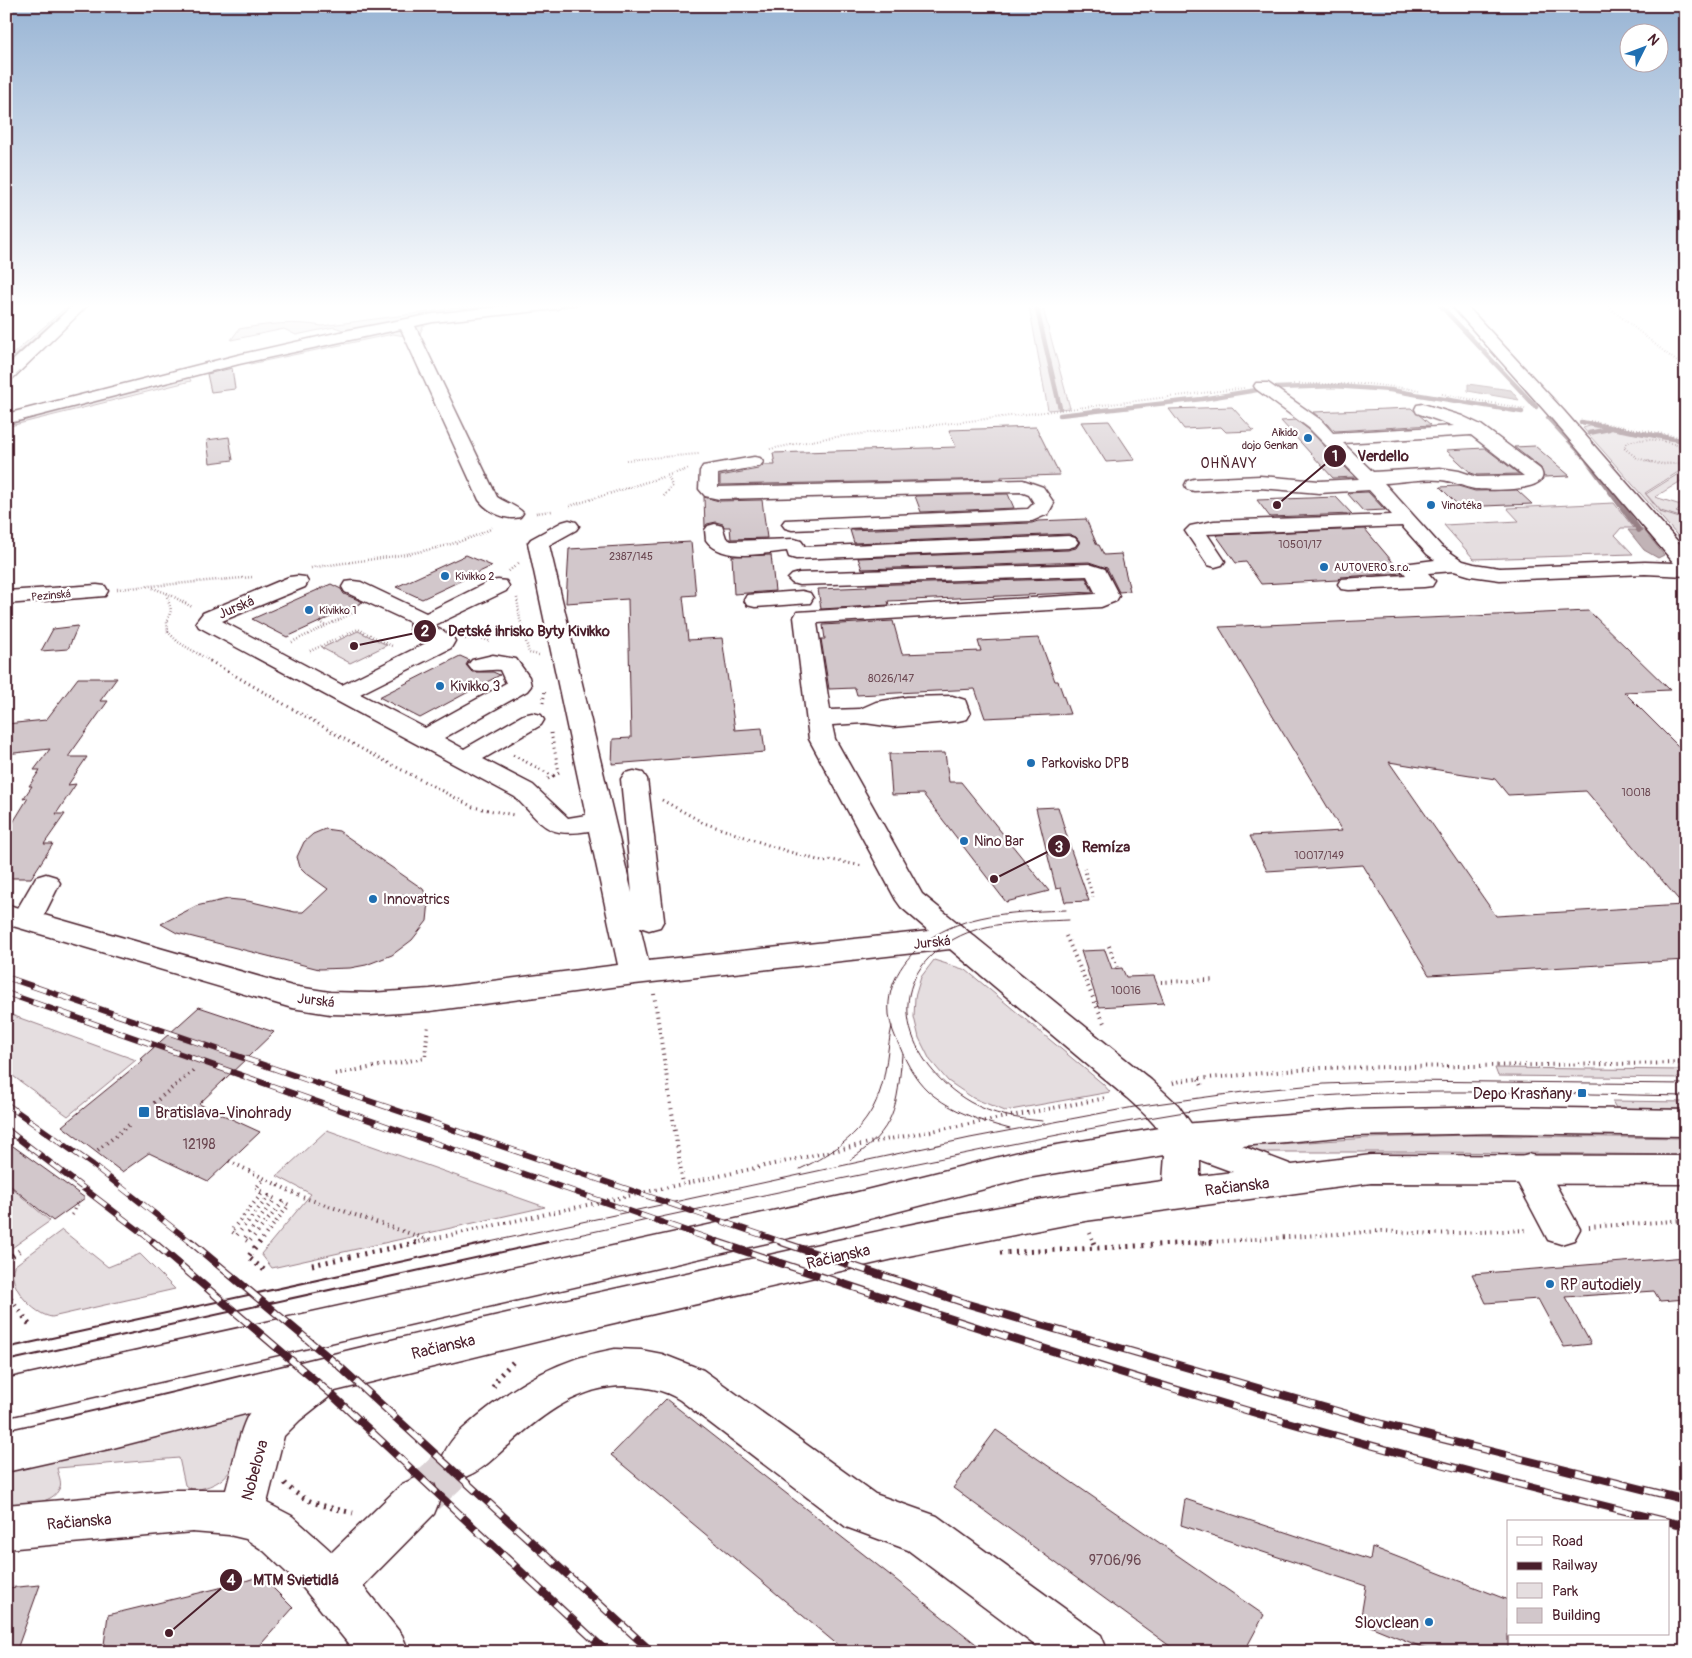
<svg xmlns="http://www.w3.org/2000/svg" width="1692" height="1658" font-family="Pangolin,sans-serif">
<rect width="100%" height="100%" fill="#fff"/>
<filter id="ink" filterUnits="userSpaceOnUse"><feTurbulence type="fractalNoise" baseFrequency=".02" numOctaves="2"/><feDisplacementMap in="SourceGraphic" scale="10" xChannelSelector="R" yChannelSelector="G"/><feConvolveMatrix kernelMatrix="1 2 1 2 8 2 1 2 1" color-interpolation-filters="sRGB"/></filter>
<g filter="url(#ink)">
<g fill="#e5dee0" stroke="#987e86">
<path d="M69,305H88L6,382V360Z"/>
<path d="M481,305H582L425,322L418,338L393,334L250,364L247,359L356,334L334,327L296,335L284,329L231,340L239,329C267,324 294,321 322,326Z"/>
<path d="M1029,305H1042L1070,408L1048,410Z"/>
<path d="M187,372L191,381L6,427V416Z"/>
<path d="M1590,426L1686,443V467L1645,493L1660,512L1686,520V540L1683,542L1583,428Z"/>
<path d="M1686,469V478L1655,497L1684,506L1676,512L1686,515V519L1661,511L1646,494Z"/>
<path d="M1614,503L1634,528H1621L1615,535L1633,554L1474,559L1444,525L1519,521L1507,508Z"/>
<path d="M358,631L387,645L350,663L322,648Z"/>
<path d="M934,960L966,970L1103,1084L1110,1092L1005,1111L973,1098L948,1081L930,1060L919,1038L914,1017L915,997L921,977Z"/>
<path d="M6,1013L136,1060L68,1116L6,1071Z"/>
<path d="M1495,1068L1686,1070V1078L1498,1076Z"/>
<path d="M1612,1101L1686,1102V1109L1616,1108Z"/>
<path d="M327,1130L545,1207L272,1268L261,1254L311,1194L277,1176Z"/>
<path d="M1469,1135L1686,1138V1155L1435,1152H1251L1248,1148L1249,1146L1368,1138Z"/>
<path d="M6,1183L50,1221L6,1252Z"/>
<path d="M62,1230L108,1267L140,1254L175,1289L52,1317C34,1315 6,1285 14,1266Z"/>
<path d="M251,1413C241,1444 240,1479 203,1488C196,1490 190,1490 185,1485L179,1458L57,1468C58,1474 62,1482 60,1487C54,1505 21,1506 6,1502V1470Z"/>
</g>
<g fill="#c1b3b6" stroke="#91787e">
<path d="M1468,384L1511,390L1519,400L1468,391Z"/>
<path d="M1628,530H1644L1664,555L1658,558L1644,550Z"/>
</g>
<g fill="none" stroke-linecap="round" stroke-linejoin="round">
<g stroke="#91787e" stroke-width="4.5">
<path d="M1036,305L1060,408"/>
<path d="M1440,305L1536,407"/>
<path d="M6,367L54,323"/>
<path d="M1276,388L1335,386L1390,390L1522,412"/>
<path d="M1060,415L1202,399L1257,390"/>
<path d="M1548,418L1589,462"/>
<path d="M1581,422L1686,441"/>
<path d="M1589,433L1609,429"/>
</g>
<path stroke="#91787e" stroke-width="5.5" d="M1588,461L1639,530"/>
</g>
<g fill="#d2c7cb" stroke="#4a1f2b" fill-rule="evenodd">
<path d="M232,368L235,389L211,392L207,374Z"/>
<path d="M1232,407L1254,431L1226,432L1221,427L1184,429L1169,409Z"/>
<path d="M1411,408L1431,425L1335,431L1313,412Z"/>
<path d="M1296,420L1308,429L1355,477L1333,478L1281,421Z"/>
<path d="M1109,421L1135,460L1106,462L1081,422Z"/>
<path d="M1036,427L1060,475L1001,477V479L720,485V476L758,469L763,465H775L773,453L956,447L949,430Z"/>
<path d="M229,437L233,460L210,463L207,440Z"/>
<path d="M1535,446L1570,476L1544,477L1541,468L1514,447Z"/>
<path d="M1485,448L1519,474L1477,475L1471,473L1446,450Z"/>
<path d="M1458,486L1475,491L1517,490L1532,504L1460,507L1440,487Z"/>
<path d="M1368,492L1385,510L1363,511L1347,493Z"/>
<path d="M1008,494L1014,508L921,512L915,496Z"/>
<path d="M704,497L719,501L762,500L767,538L731,539L730,527H724L723,524L716,522L707,524L705,527Z"/>
<path d="M1336,497L1352,514L1270,517L1257,500Z"/>
<path d="M1086,519L1097,545H1099L1104,555L1121,554L1130,591L1119,592L1107,568L1089,562L862,569L858,558L1068,550L1076,548L1080,542L1076,537L1069,534L854,543L850,530L1032,523L1038,521Z"/>
<path d="M1365,529L1402,573L1341,577L1338,580L1261,584L1246,562L1236,563L1216,535Z"/>
<path d="M691,542L696,595L683,596L688,640L722,638L735,730L762,728L765,752L612,764L613,739L631,738L628,599L566,603L569,549Z"/>
<path d="M466,555L492,566L422,599L396,587Z"/>
<path d="M771,555L775,591L734,594L732,556Z"/>
<path d="M1086,578L1093,592L888,601L889,605L821,609L818,589L867,587L866,585Z"/>
<path d="M331,584L341,589L344,594L363,602L287,637L252,619Z"/>
<path d="M1589,611L1670,690L1624,692L1686,754V960L1429,975L1363,865L1267,871L1250,836L1342,831L1219,627ZM1389,762L1495,779L1508,795L1586,791L1683,905L1496,916Z"/>
<path d="M893,621L902,654L981,651L978,641L1039,638L1055,681H1058L1070,714L985,718L975,689L857,695L855,688L829,689L821,639H825L823,625Z"/>
<path d="M78,626L68,649L41,651L53,629Z"/>
<path d="M460,656L469,660L466,665L472,672H493L500,675L420,718L379,697Z"/>
<path d="M78,678H117L100,701H108L68,757H87L68,785L76,784L56,814H65L44,844H53L31,878H6V834L28,798L23,799L32,786H29L40,770H34L50,749L6,754V724L46,720Z"/>
<path d="M945,753L949,782H961L1049,891L1006,902L923,794L892,795L889,754Z"/>
<path d="M1058,807L1072,853L1089,901L1065,902L1061,888L1056,889L1036,808Z"/>
<path d="M325,829L339,831L423,889L429,901L427,921L412,940L392,955L366,965L350,968L319,969L177,933L161,924L196,906L228,899L248,901L295,912H303L328,889L306,873L300,867L297,857L304,842L313,834Z"/>
<path d="M1105,950L1112,969L1122,968L1126,977L1154,976L1164,1003L1099,1007L1081,951Z"/>
<path d="M199,1007L274,1032L199,1104L260,1132L208,1181L149,1153L122,1172L62,1126L143,1060L141,1059Z"/>
<path d="M6,1141L85,1198L53,1221L6,1182Z"/>
<path d="M1686,1257V1299L1660,1301L1654,1291L1565,1297L1591,1344L1564,1347L1538,1299L1486,1303L1472,1274Z"/>
<path d="M666,1399L890,1575L986,1652H846L611,1455Z"/>
<path d="M996,1430L1264,1615L1244,1652H1178L953,1488Z"/>
<path d="M1185,1499L1370,1560L1372,1547L1508,1600V1652H1434L1360,1622L1366,1586L1181,1525Z"/>
<path d="M261,1576L293,1608L254,1652H103L108,1615L236,1584Z"/>
<path d="M40,1585L16,1652H6V1588Z"/>
</g>
<g fill="none" stroke-linecap="round" stroke-linejoin="round">
<path stroke="#dbd2d5" stroke-width="43" stroke-dasharray="43 21" stroke-linecap="butt" d="M418,1499L465,1456"/>
<g stroke="#4a1f2b" stroke-width="3">
<g id="minor">
<path d="M73,305H88L12,379L6,381V367Z"/>
<path d="M515,305H564L557,309L433,322L415,326L497,497C504,502 519,507 523,513L520,517C506,521 488,512 479,500L401,329L239,364L6,424V414L238,355L349,330L433,314Z"/>
<path d="M1451,305H1466L1564,411L1686,551V576L1645,574L1500,580L1471,576L1454,571L1428,573L1435,581L1432,586L1424,587L1349,590L1341,589L1338,584L1341,579L1406,575L1400,568L1403,564L1435,560L1427,554L1402,526L1207,534L1225,561L1222,565L1215,567L1208,565L1185,531L1190,526L1214,521L1392,515L1369,490L1319,493L1260,488L1194,491L1187,489L1185,485L1187,481L1194,479L1260,476L1319,481L1359,479L1309,428L1256,389L1254,386L1256,383H1268L1321,420L1333,433L1454,426L1417,413L1415,409L1417,405L1423,404L1462,416L1481,425L1540,469C1556,493 1487,490 1475,489C1463,487 1453,481 1441,480C1423,478 1402,482 1384,483L1441,546L1463,561L1474,564L1500,568L1645,562L1674,563L1552,419ZM1471,435L1524,476L1477,477L1459,471L1440,468L1373,472L1343,443Z"/>
<path d="M754,457L760,458L763,462L760,466L718,474V487L1023,480L1043,487L1054,503L1048,514L1032,521L792,530L785,528L782,524L785,520L1028,509L1034,503L1029,495L1021,492L719,499L705,496L699,489L700,471L703,466Z"/>
<path d="M569,520L576,522L579,526L576,530L549,545L632,893L621,779L625,773L634,771L643,773L647,779L664,920L660,927L649,930L640,927L648,961L929,931L901,907L896,900L809,739L794,617L797,612L1096,594L1087,576L799,585L792,583L788,579L792,575L799,573L1089,564L1105,569L1119,596L1116,601L1101,607L817,623L830,710L860,709L876,702L907,697L952,696L965,700L970,714L967,719L958,721L893,727L865,723L832,725L835,739L922,894L1151,1080L1178,1105L1201,1138L1195,1148C1168,1157 1169,1140 1153,1123C1145,1114 1136,1106 1127,1098L950,949L635,984L430,1011L370,1015L330,1014L292,1008L6,924V904L18,908L36,877L46,874L56,877L60,883L44,915L292,986L330,992L370,993L430,989L618,965L589,831C545,838 544,825 515,797L199,627L196,622L203,613L289,577L297,576L305,577L308,582L305,587L222,621L342,685L428,642C419,637 407,633 410,622L345,592L342,587L345,582L353,581L361,582L426,613L490,581L498,580L506,581L509,586L506,591L433,626L452,636L455,641L451,648L360,694L425,728L506,683L500,670C490,669 482,672 472,670L468,665L472,660L493,655L516,659L529,677L531,686L527,691L444,738L464,749L523,715L532,713L541,715L544,720L541,725L483,759L533,785L568,818L586,815L528,543L531,539L562,522Z"/>
<path d="M715,524L722,526L726,538L731,541L794,539L801,541L804,545L803,547L1068,536L1075,538L1078,542L1075,546L1068,548L796,559L789,557L787,551C763,553 722,563 706,540L705,530L708,526Z"/>
<path d="M97,585L105,586L108,591L105,596L6,604V591Z"/>
<path d="M802,591L810,593L813,598L810,603L755,607L747,605L744,600L747,595Z"/>
<path d="M1528,1154L1541,1158L1580,1229L1574,1240L1561,1244L1548,1240L1510,1168L1515,1158Z"/>
<path d="M615,1349L641,1350L662,1354L703,1370L875,1494L937,1516L1101,1635L1108,1652H1044L908,1550L846,1527L680,1400C663,1389 646,1387 625,1386C580,1386 543,1414 511,1443C495,1456 485,1469 465,1477L450,1471L443,1456C452,1436 462,1430 478,1416C519,1382 562,1358 615,1349Z"/>
<path d="M319,1361L334,1367L340,1380L334,1393L300,1420L284,1436L267,1503L292,1516L332,1552L402,1484L418,1477L434,1484L440,1499L434,1514L363,1586L402,1635L409,1652H355L304,1589L264,1551L246,1539L229,1535L192,1532L6,1549V1505L174,1490H226C232,1470 239,1428 250,1412C264,1392 297,1369 319,1361Z"/>
</g>
</g>
<g stroke="#4a1f2b" stroke-width="3">
<path id="major" d="M1500,1107L1686,1110V1136L1500,1133L1350,1136L1242,1146L1292,1165L1371,1155L1686,1156V1184L1371,1183L1085,1221L898,1258L597,1327L327,1393L109,1449L6,1472V1431C113,1408 219,1382 325,1356C464,1322 603,1291 742,1261C882,1230 1021,1199 1163,1181L1165,1155L1027,1178L850,1224L6,1417V1379L850,1194L1027,1150L1183,1124L1350,1110ZM1200,1160L1233,1172L1200,1176Z"/>
</g>
<g stroke="#4a1f2b" stroke-width="2" stroke-dasharray="0.5 2.5" stroke-linecap="butt">
<path d="M1606,305L1686,369"/>
<path d="M1293,384H1368L1419,390"/>
<path d="M1442,394L1525,409"/>
<path d="M1590,421L1686,438"/>
<path d="M770,449L827,438L1244,388"/>
<path d="M626,460L699,454"/>
<path d="M1651,462L1637,458L1624,448L1628,442C1648,437 1667,440 1686,449"/>
</g>
<g stroke="#4a1f2b" stroke-width="2.5" stroke-dasharray="0.5 2.5" stroke-linecap="butt">
<path d="M1646,461L1662,464L1686,463"/>
<path d="M664,496L672,486L668,476"/>
<path d="M570,506L688,469"/>
<path d="M536,513L552,511"/>
<path d="M311,568C369,558 443,555 494,527"/>
<path d="M509,571L520,562"/>
<path d="M153,588L166,593L171,610L167,622L168,632L178,642L212,662"/>
<path d="M117,589L253,577"/>
<path d="M318,590L328,585"/>
<path d="M167,593L192,607"/>
<path d="M517,598L520,619L529,653L539,655"/>
<path d="M319,622L326,626"/>
<path d="M465,639L481,638L490,641"/>
<path d="M292,642L357,611"/>
<path d="M310,651L358,629L392,646"/>
</g>
<g stroke="#4a1f2b" stroke-width="3" stroke-dasharray="1 4" stroke-linecap="butt">
<path d="M210,661L358,747L473,807L514,815"/>
<path d="M543,703L545,690"/>
<path d="M551,733L559,772L553,776"/>
<path d="M513,755L553,776L545,781"/>
<path d="M662,800L704,823L780,849L824,862L832,860L863,866"/>
<path d="M1084,868L1093,897"/>
</g>
<g stroke="#4a1f2b" stroke-width="4" stroke-dasharray="1 4.5" stroke-linecap="butt">
<path d="M1066,936L1104,1023"/>
<path d="M1109,946L1117,967"/>
<path d="M1161,982L1215,980"/>
<path d="M654,994L683,1184"/>
<path d="M335,1074L425,1058L428,1024"/>
<path d="M1199,1079L1202,1086"/>
<path d="M1173,1083L1185,1080L1321,1068L1686,1063"/>
<path d="M154,1103L194,1070"/>
<path d="M98,1150L130,1124"/>
<path d="M229,1161L302,1197L429,1240"/>
<path d="M72,1215L77,1204"/>
<path d="M1589,1227L1686,1220"/>
<path d="M1090,1233L1094,1243"/>
<path d="M259,1243L289,1205L283,1202L249,1242L244,1239L275,1199L269,1196L237,1235L231,1231L263,1192L255,1189L265,1178"/>
<path d="M414,1243L874,1142L1106,1098"/>
<path d="M1195,1243L1382,1231L1433,1234L1528,1230"/>
</g>
<g stroke="#4a1f2b" stroke-width="5" stroke-dasharray="2 5.5" stroke-linecap="butt">
<path d="M260,1242L248,1257L268,1273"/>
<path d="M1093,1242L1096,1249"/>
<path d="M1000,1253L1215,1242"/>
<path d="M6,1260L19,1251"/>
<path d="M312,1265L419,1242"/>
<path d="M6,1292L31,1327"/>
<path d="M493,1387L500,1375L514,1361"/>
<path d="M285,1483C302,1503 328,1507 353,1513"/>
</g>
<use href="#minor" fill="#fff" fill-rule="evenodd"/>
<use href="#major" fill="#fff" fill-rule="evenodd"/>
<g stroke="#4a1f2b" stroke-width="1">
<path d="M1043,1121C1018,1119 993,1115 970,1102C906,1065 877,982 954,939C988,920 1031,922 1069,920"/>
<path d="M1010,1129C983,1122 956,1113 934,1096C918,1084 907,1065 900,1047C895,1037 890,1025 889,1014C886,982 907,953 934,936C973,912 1021,912 1066,910"/>
<path d="M850,1160C896,1129 897,1107 902,1055"/>
<path d="M800,1169C834,1153 866,1131 879,1094C887,1073 887,1048 892,1026"/>
<path d="M485,1243L970,1138L1134,1107L1243,1092L1324,1084L1402,1081L1686,1084"/>
<path d="M542,1243C692,1210 842,1178 992,1148C1093,1128 1194,1107 1296,1098C1425,1087 1557,1094 1686,1096"/>
</g>
<g stroke="#4a1f2b" stroke-width="2">
<path d="M6,1348L491,1242"/>
<path d="M6,1361L548,1242"/>
</g>
<g stroke="#4a1f2b" stroke-width="6">
<g id="rail-far1">
<path d="M6,977L785,1243"/>
<path d="M6,993L721,1243"/>
<path d="M6,1104L93,1165L192,1243"/>
<path d="M6,1129L155,1243"/>
</g>
</g>
<g stroke="#4a1f2b" stroke-width="8">
<g id="rail">
<path d="M153,1242L331,1394L607,1652"/>
<path d="M191,1242L339,1366L652,1652"/>
<path d="M717,1242C897,1302 1077,1361 1259,1414C1400,1455 1543,1491 1686,1526"/>
<path d="M781,1242L968,1304L1382,1424L1686,1500"/>
</g>
</g>
<use href="#rail-far1" stroke="#fff" stroke-width="4.5" stroke-dasharray="14" stroke-linecap="butt"/>
<use href="#rail" stroke="#fff" stroke-width="5.5" stroke-dasharray="18" stroke-linecap="butt"/>
</g>
</g>
<linearGradient id="sky" x2="0" y2="1"><stop stop-color="#98b4d4"/><stop offset="0.57" stop-color="#fff"/><stop offset="1" stop-color="#fff" stop-opacity="0"/></linearGradient>
<rect width="1692" height="537" fill="url(#sky)"/>
<g fill="#1f6fb2" stroke="#fff" stroke-width="2">
<circle cx="1308" cy="438" r="5"/>
<circle cx="1431" cy="505" r="5"/>
<circle cx="1324" cy="567" r="5"/>
<circle cx="445" cy="576" r="5"/>
<circle cx="309" cy="610" r="5"/>
<circle cx="440" cy="686" r="5"/>
<circle cx="1031" cy="763" r="5"/>
<circle cx="964" cy="841" r="5"/>
<circle cx="373" cy="899" r="5"/>
<rect x="1577" y="1088" width="10" height="10" rx="2.5"/>
<rect x="138" y="1106" width="12" height="12" rx="2.5"/>
<circle cx="1550" cy="1284" r="5"/>
<circle cx="1429" cy="1622" r="5"/>
</g>
<g text-anchor="middle" stroke-width="4.5" stroke-linejoin="round" paint-order="stroke">
<g font-size="11" fill="#4a1f2b" stroke="#fff" text-anchor="start">
<text x="1298" y="436" text-anchor="end">Aikido<tspan x="1298" dy="13">dojo Genkan</tspan></text>
<text x="1441" y="509">Vinotéka</text>
<text x="1334" y="571">AUTOVERO s.r.o.</text>
<text x="455" y="580">Kivikko 2</text>
<text x="319" y="614">Kivikko 1</text>
</g>
<g font-size="11" fill="#6c4953">
<text x="1300" y="548">10501/17</text>
<text x="631" y="560">2387/145</text>
<text x="891" y="682">8026/147</text>
<text x="1636" y="796">10018</text>
<text x="1319" y="859">10017/149</text>
<text x="1126" y="994">10016</text>
</g>
<g font-size="11" fill="#4a1f2b" stroke="#fff">
<text transform="translate(51 595) rotate(-5)" y="4">Pezinská</text>
</g>
<g font-size="14" letter-spacing="1" fill="#4a1f2b" stroke="#fff">
<text x="1229" y="468">OHŇAVY</text>
</g>
<g font-size="14" fill="#4a1f2b" stroke="#fff">
<text transform="translate(236 607) rotate(-23)" y="5">Jurská</text>
<text transform="translate(932 942) rotate(-6)" y="5">Jurská</text>
<text transform="translate(316 1000) rotate(7)" y="5">Jurská</text>
</g>
<g font-size="14" fill="#4a1f2b" stroke="#fff" text-anchor="start">
<text x="450" y="691">Kivikko 3</text>
<text x="1041" y="768">Parkovisko DPB</text>
<text x="974" y="846">Nino Bar</text>
<text x="383" y="904">Innovatrics</text>
</g>
<g font-size="14" fill="#6c4953">
<text x="199" y="1149">12198</text>
<text x="1115" y="1565">9706/96</text>
</g>
<g font-size="16" fill="#4a1f2b" stroke="#fff" text-anchor="end">
<text x="1572" y="1099">Depo Krasňany</text>
<text x="155" y="1118" text-anchor="start">Bratislava-Vinohrady</text>
<text x="1560" y="1290" text-anchor="start">RP autodiely</text>
<text x="1419" y="1628">Slovclean</text>
</g>
<g font-size="16" fill="#4a1f2b" stroke="#fff">
<text transform="translate(1237 1186) rotate(-7)" y="6">Račianska</text>
<text transform="translate(838 1256) rotate(-13)" y="6">Račianska</text>
<text transform="translate(443 1346) rotate(-13)" y="6">Račianska</text>
<text transform="translate(254 1470) rotate(-75)" y="6">Nobelova</text>
<text transform="translate(79 1521) rotate(-5)" y="6">Račianska</text>
</g>
</g>
<path fill="none" stroke="#4a1f2b" stroke-width="2" d="M1277 505L1335 456M354 646L425 631M994 879L1059 846M169 1633L231 1580"/>
<g fill="#4a1f2b" stroke="#fff" stroke-width="2">
<circle cx="1277" cy="505" r="5"/>
<circle cx="354" cy="646" r="5"/>
<circle cx="994" cy="879" r="5"/>
<circle cx="169" cy="1633" r="5"/>
<circle cx="1335" cy="456" r="12"/>
<circle cx="425" cy="631" r="12"/>
<circle cx="1059" cy="846" r="12"/>
<circle cx="231" cy="1580" r="12"/>
</g>
<g font-size="15" text-anchor="middle" font-weight="bold" fill="#fff">
<text x="1335" y="461">1</text>
<text x="425" y="636">2</text>
<text x="1059" y="852">3</text>
<text x="231" y="1585">4</text>
</g>
<g font-size="15" text-anchor="middle" font-weight="bold" fill="#4a1f2b" stroke="#fff" stroke-width="4.5" stroke-linejoin="round" paint-order="stroke">
<text x="1383" y="461">Verdello</text>
<text x="529" y="636">Detské ihrisko Byty Kivikko</text>
<text x="1106" y="852">Remíza</text>
<text x="296" y="1585">MTM Svietidlá</text>
</g>
<rect width="1692" height="1658" fill="none" stroke="#fff" stroke-width="25"/>
<rect x="12" y="12" width="1667" height="1633" fill="none" stroke="#4a1f2b" stroke-width="2" filter="url(#ink)"/>
<rect x="1507" y="1520" width="162" height="115" fill="#ffffff" stroke="#b7a5aa"/>
<rect x="1517" y="1537" width="25" height="8" fill="#ffffff" stroke="#b7a5aa"/>
<text x="1552" y="1546" font-size="15" fill="#4a1f2b">Road</text>
<rect x="1517" y="1562" width="25" height="8" fill="#4a1f2b" stroke="#b7a5aa"/>
<text x="1552" y="1570" font-size="15" fill="#4a1f2b">Railway</text>
<rect x="1517" y="1583" width="25" height="15" fill="#e5dee0" stroke="#b7a5aa"/>
<text x="1552" y="1596" font-size="15" fill="#4a1f2b">Park</text>
<rect x="1517" y="1608" width="25" height="15" fill="#d2c7cb" stroke="#b7a5aa"/>
<text x="1552" y="1620" font-size="15" fill="#4a1f2b">Building</text>
<g transform="translate(1644 48) rotate(48)"><circle r="24" fill="#ffffff" stroke="#b7a5aa"/>
<path d="M0-4L9 19L0 12L-9 19Z" fill="#1f6fb2"/>
<text y="-8" font-size="14" font-weight="bold" text-anchor="middle" fill="#4a1f2b">N</text>
</g>
</svg>
